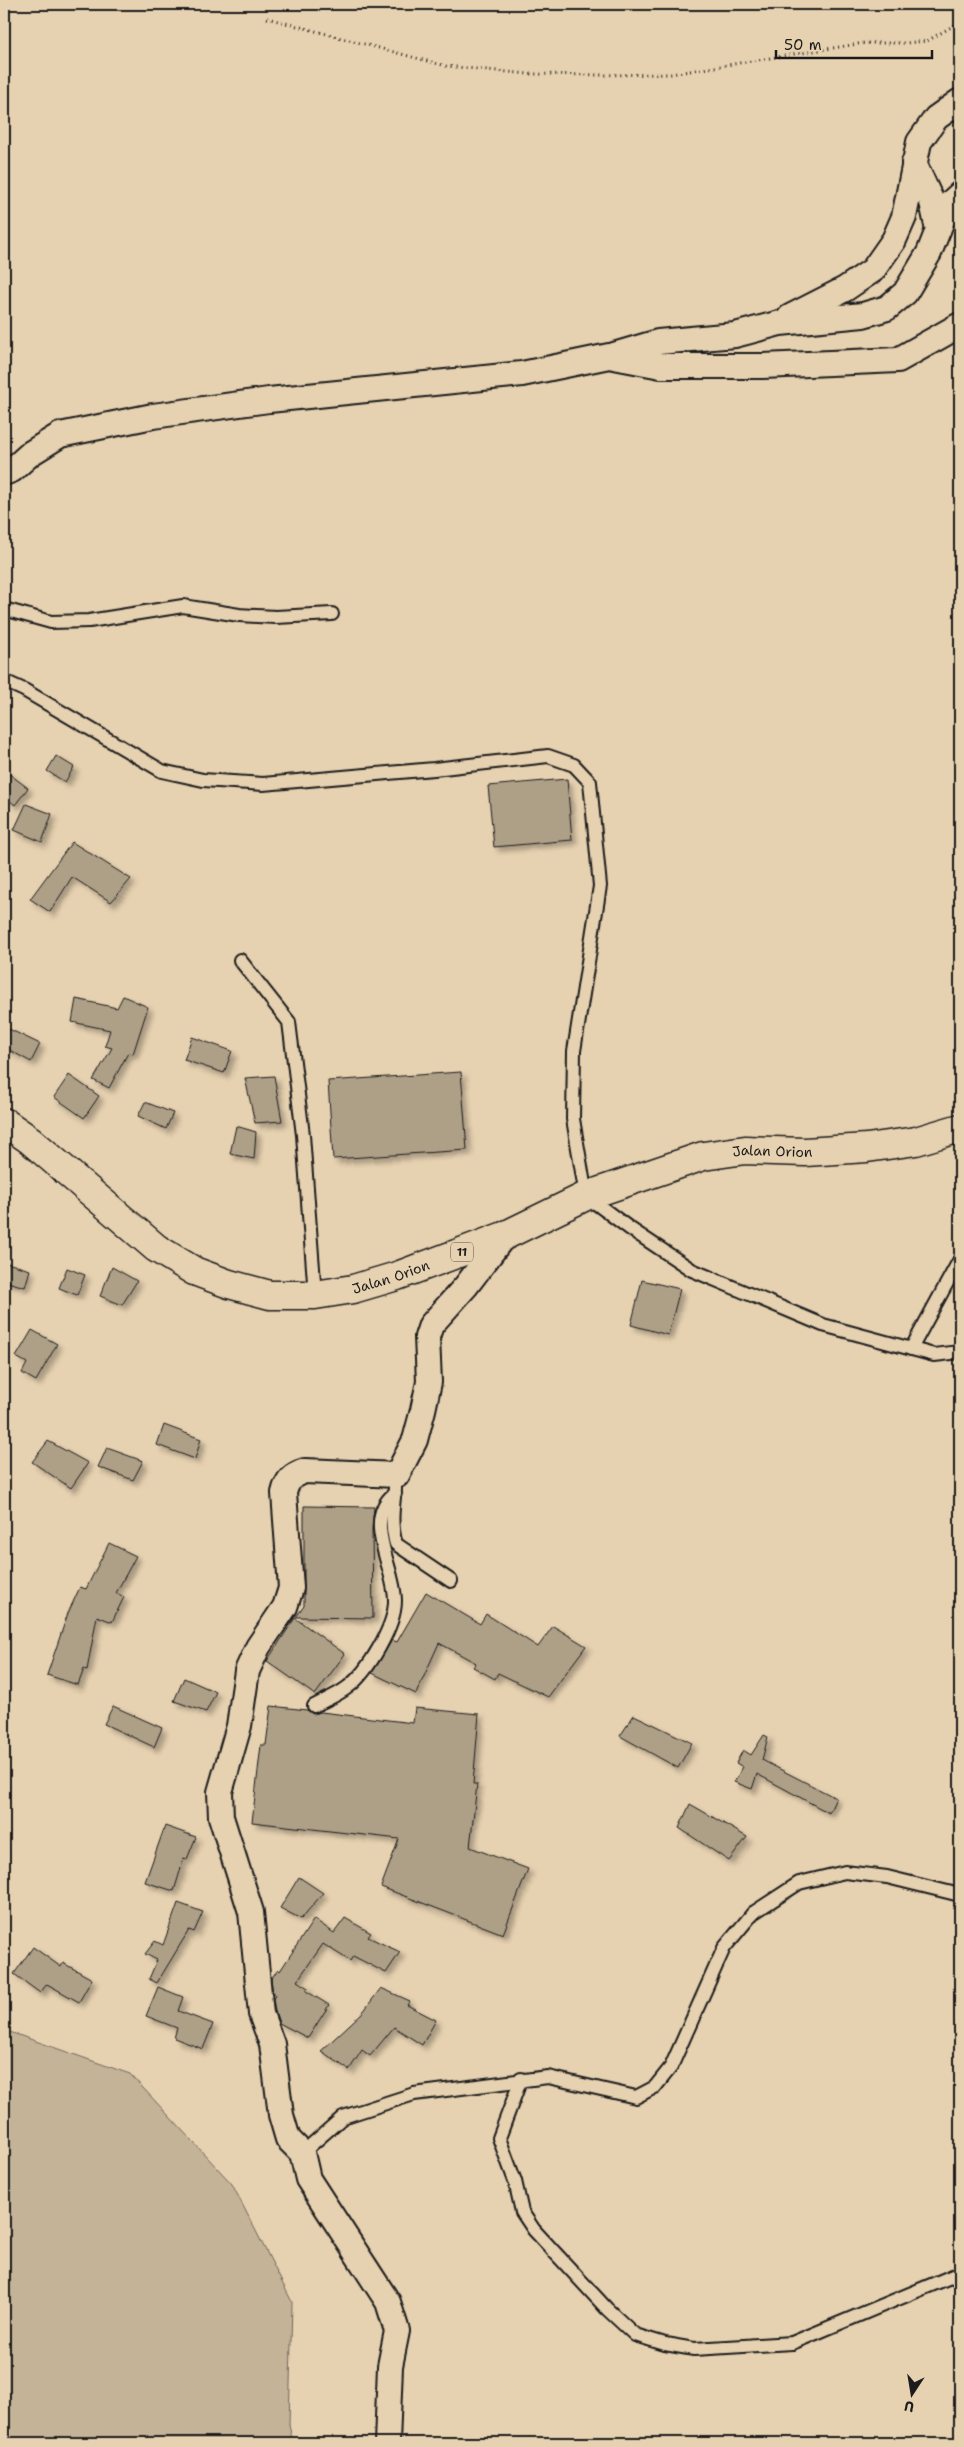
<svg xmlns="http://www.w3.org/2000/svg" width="964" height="2447" font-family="'Shantell Sans',sans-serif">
<defs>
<filter id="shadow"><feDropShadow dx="4.5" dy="4.5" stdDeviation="2.5" flood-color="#0004"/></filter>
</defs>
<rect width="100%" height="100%" fill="#e6d1b0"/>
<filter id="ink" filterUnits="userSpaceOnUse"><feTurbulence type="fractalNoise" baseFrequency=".02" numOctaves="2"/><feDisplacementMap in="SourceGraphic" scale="10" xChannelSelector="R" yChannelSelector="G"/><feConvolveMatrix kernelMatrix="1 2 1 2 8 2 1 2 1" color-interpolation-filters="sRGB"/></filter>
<g filter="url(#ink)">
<path fill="#c5b398" stroke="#70685a" d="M4,2030L130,2074L232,2184L292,2302L289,2425L293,2443H4Z"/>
<g fill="#ae9f87" stroke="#1c1c1c" filter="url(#shadow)">
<path d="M56,756L74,767L65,782L47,771Z"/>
<path d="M4,770L28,788L15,805L4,796Z"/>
<path d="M567,779L572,840L494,847L488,786Z"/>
<path d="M26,804L52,814L42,842L14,830Z"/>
<path d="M72,842L131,879L111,902L72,877L50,912L30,899Z"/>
<path d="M123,996L148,1007L133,1054L128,1053L109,1088L93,1080L112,1048L105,1046L110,1030L72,1022L76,999L117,1008Z"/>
<path d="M9,1029L40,1044L31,1062L4,1047V1037Z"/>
<path d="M192,1037L232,1051L224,1073L184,1060Z"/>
<path d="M461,1072L467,1150L333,1159L328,1081Z"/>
<path d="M69,1075L99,1096L84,1118L54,1097Z"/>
<path d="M274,1076L282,1121L255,1123L245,1078Z"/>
<path d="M145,1102L173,1113L166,1129L138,1116Z"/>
<path d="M236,1126L256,1132L254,1159L230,1154Z"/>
<path d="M4,1262L30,1270L25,1287L4,1281Z"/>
<path d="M112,1267L137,1281L122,1305L100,1296Z"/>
<path d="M67,1268L85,1275L77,1295L59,1288Z"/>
<path d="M642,1280L680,1289L668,1335L631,1325Z"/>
<path d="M32,1330L57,1344L36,1381L22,1373L27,1363L16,1357Z"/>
<path d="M164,1425L201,1439L195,1459L157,1445Z"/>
<path d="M48,1441L88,1463L71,1488L32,1462Z"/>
<path d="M107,1448L143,1461L133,1480L98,1467Z"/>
<path d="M304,1506L374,1507L372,1529L373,1618L296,1617L304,1606Z"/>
<path d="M109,1543L136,1556L116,1593L124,1597L112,1622L97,1616L87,1670L84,1669L78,1685L47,1675L68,1613L80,1587L86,1589Z"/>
<path d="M426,1592L480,1624L486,1614L538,1647L553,1626L586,1646L548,1697L498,1673L495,1679L473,1667L476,1663L439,1643L416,1694L372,1673L392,1640L397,1642Z"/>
<path d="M295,1618L345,1654L315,1695L267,1661Z"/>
<path d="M184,1678L216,1692L206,1712L174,1701Z"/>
<path d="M113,1706L162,1728L154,1747L104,1724Z"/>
<path d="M271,1706L307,1710L313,1714L321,1712L413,1723L415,1708L479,1714L473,1784H477L470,1847L528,1869L503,1934L381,1887L399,1839L252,1822L261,1745H266Z"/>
<path d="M634,1715L692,1743L678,1768L620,1736Z"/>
<path d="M764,1735L768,1737L762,1760L836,1798L829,1813L757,1774L752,1789L734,1782L743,1767L736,1763L743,1750L751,1755Z"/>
<path d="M690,1804L747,1837L729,1861L679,1828Z"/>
<path d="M165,1826L196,1837L187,1859L184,1858L174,1891L145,1882Z"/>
<path d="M299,1877L323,1893L301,1919L280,1908Z"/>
<path d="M178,1903L203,1912L194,1932L189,1930L157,1983L149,1979L157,1960L145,1954L155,1941L163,1945Z"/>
<path d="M345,1918L371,1933L368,1937L400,1952L386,1973L353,1956L350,1961L323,1944L297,1981L308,1988L306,1991L329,2005L308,2038L279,2023L275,2011L273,1999L275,1995L273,1994L271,1979L278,1969L280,1971L314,1919L334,1933Z"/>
<path d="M33,1947L61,1967L63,1963L92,1979L79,2002L47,1984L40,1993L14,1974Z"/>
<path d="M158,1987L183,1997L178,2011L213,2024L203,2049L174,2038L177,2028L146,2016Z"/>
<path d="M381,1988L410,2001L407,2005L436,2020L422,2045L394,2027L370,2056L362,2050L349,2070L321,2051L363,2012Z"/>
</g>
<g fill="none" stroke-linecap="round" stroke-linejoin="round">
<g stroke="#1c1c1c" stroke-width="16">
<g id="lane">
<path d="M4,609L51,622L89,621L183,606L239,615L276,617L332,614"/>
<path d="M4,681L24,690L162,771L203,780L263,784L434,769L548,756L574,765L590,782L600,886L574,1051L573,1119L586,1196L629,1228L692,1270L823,1325L934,1355L960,1352"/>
<path d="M240,960L289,1022L303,1135L315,1295"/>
<path d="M911,1349L960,1259"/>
<path d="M395,1488C393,1507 390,1525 396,1544L451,1581"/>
<path d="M314,1706C325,1700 338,1695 348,1687C368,1672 395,1626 395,1601C395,1566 361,1520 395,1493"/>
<path d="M521,2079L499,2138L515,2181L522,2212L534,2230L607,2309L635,2335L665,2344L694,2349L792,2343L960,2273"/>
<path d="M302,2153L343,2117L414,2094L548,2077L636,2097L655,2087L671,2067L724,1948L753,1913L799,1883L845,1872L887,1877L960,1895"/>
</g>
</g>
<g stroke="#1c1c1c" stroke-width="28">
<g id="street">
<path d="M914,163L932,202L938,230"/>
<path d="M790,317L845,289L873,270L894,240L904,217L919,142L936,118L960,101"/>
<path d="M614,355L658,342L735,335L780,323L863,315L887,308L905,293L929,253L948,205L960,194"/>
<path d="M4,473L12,470L31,453L60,435L153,416L269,400L522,374L609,356L661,366H763L898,360L960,325"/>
<path d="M387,2443L390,2366L397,2331L388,2302L308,2179L302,2153L288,2139L281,2115L272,2044L261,2014L251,1912L221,1817L220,1792L239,1726L247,1671L258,1647L285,1607L291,1588L284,1493C287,1480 292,1475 305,1471L397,1475L415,1440L423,1410L429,1382L427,1337L431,1325L466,1286L504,1236"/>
</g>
</g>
<g stroke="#1c1c1c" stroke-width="31">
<g id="highway">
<path id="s1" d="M4,1122L30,1140L156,1248L194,1271L229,1284L270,1295H315L353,1289L397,1276L504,1236L586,1196L703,1156L745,1150L805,1152L867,1148L916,1141L960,1128"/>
</g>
</g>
<path stroke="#1c1c1c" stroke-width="3" stroke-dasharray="1 4" stroke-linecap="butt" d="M267,18L446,66L528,74L601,75L671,74L864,43H905L927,41L960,22"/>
<use href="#lane" stroke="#e6d1b0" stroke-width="12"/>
<use href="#street" stroke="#e6d1b0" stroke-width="24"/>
<use href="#highway" stroke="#e6d1b0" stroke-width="28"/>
</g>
</g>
<g text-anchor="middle" stroke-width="4" stroke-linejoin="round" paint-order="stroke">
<rect fill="#e6d1b0" stroke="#595248" stroke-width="1" x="451" y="1242.5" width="22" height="19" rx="4"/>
<g font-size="12" font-weight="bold" fill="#1c1c1c">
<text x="462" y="1256">11</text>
</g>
<g font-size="14" fill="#1c1c1c" stroke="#e6d1b0">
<text dy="5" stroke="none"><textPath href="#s1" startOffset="850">Jalan Orion</textPath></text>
<text dy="5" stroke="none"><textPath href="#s1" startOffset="445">Jalan Orion</textPath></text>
</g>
</g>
<rect width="964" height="2447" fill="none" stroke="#e6d1b0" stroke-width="20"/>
<rect x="10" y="10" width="944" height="2427" fill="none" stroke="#1c1c1c" stroke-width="2" filter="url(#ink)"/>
<g transform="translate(912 2394) rotate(192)" stroke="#e6d1b0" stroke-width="4" paint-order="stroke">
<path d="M0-4L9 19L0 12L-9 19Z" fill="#1c1c1c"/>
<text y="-8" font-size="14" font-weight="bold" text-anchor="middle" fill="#1c1c1c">U</text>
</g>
<path d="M776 50v8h156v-8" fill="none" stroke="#1c1c1c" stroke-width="2.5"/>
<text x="784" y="50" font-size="15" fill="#1c1c1c" stroke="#e6d1b0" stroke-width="4" paint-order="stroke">50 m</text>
</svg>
